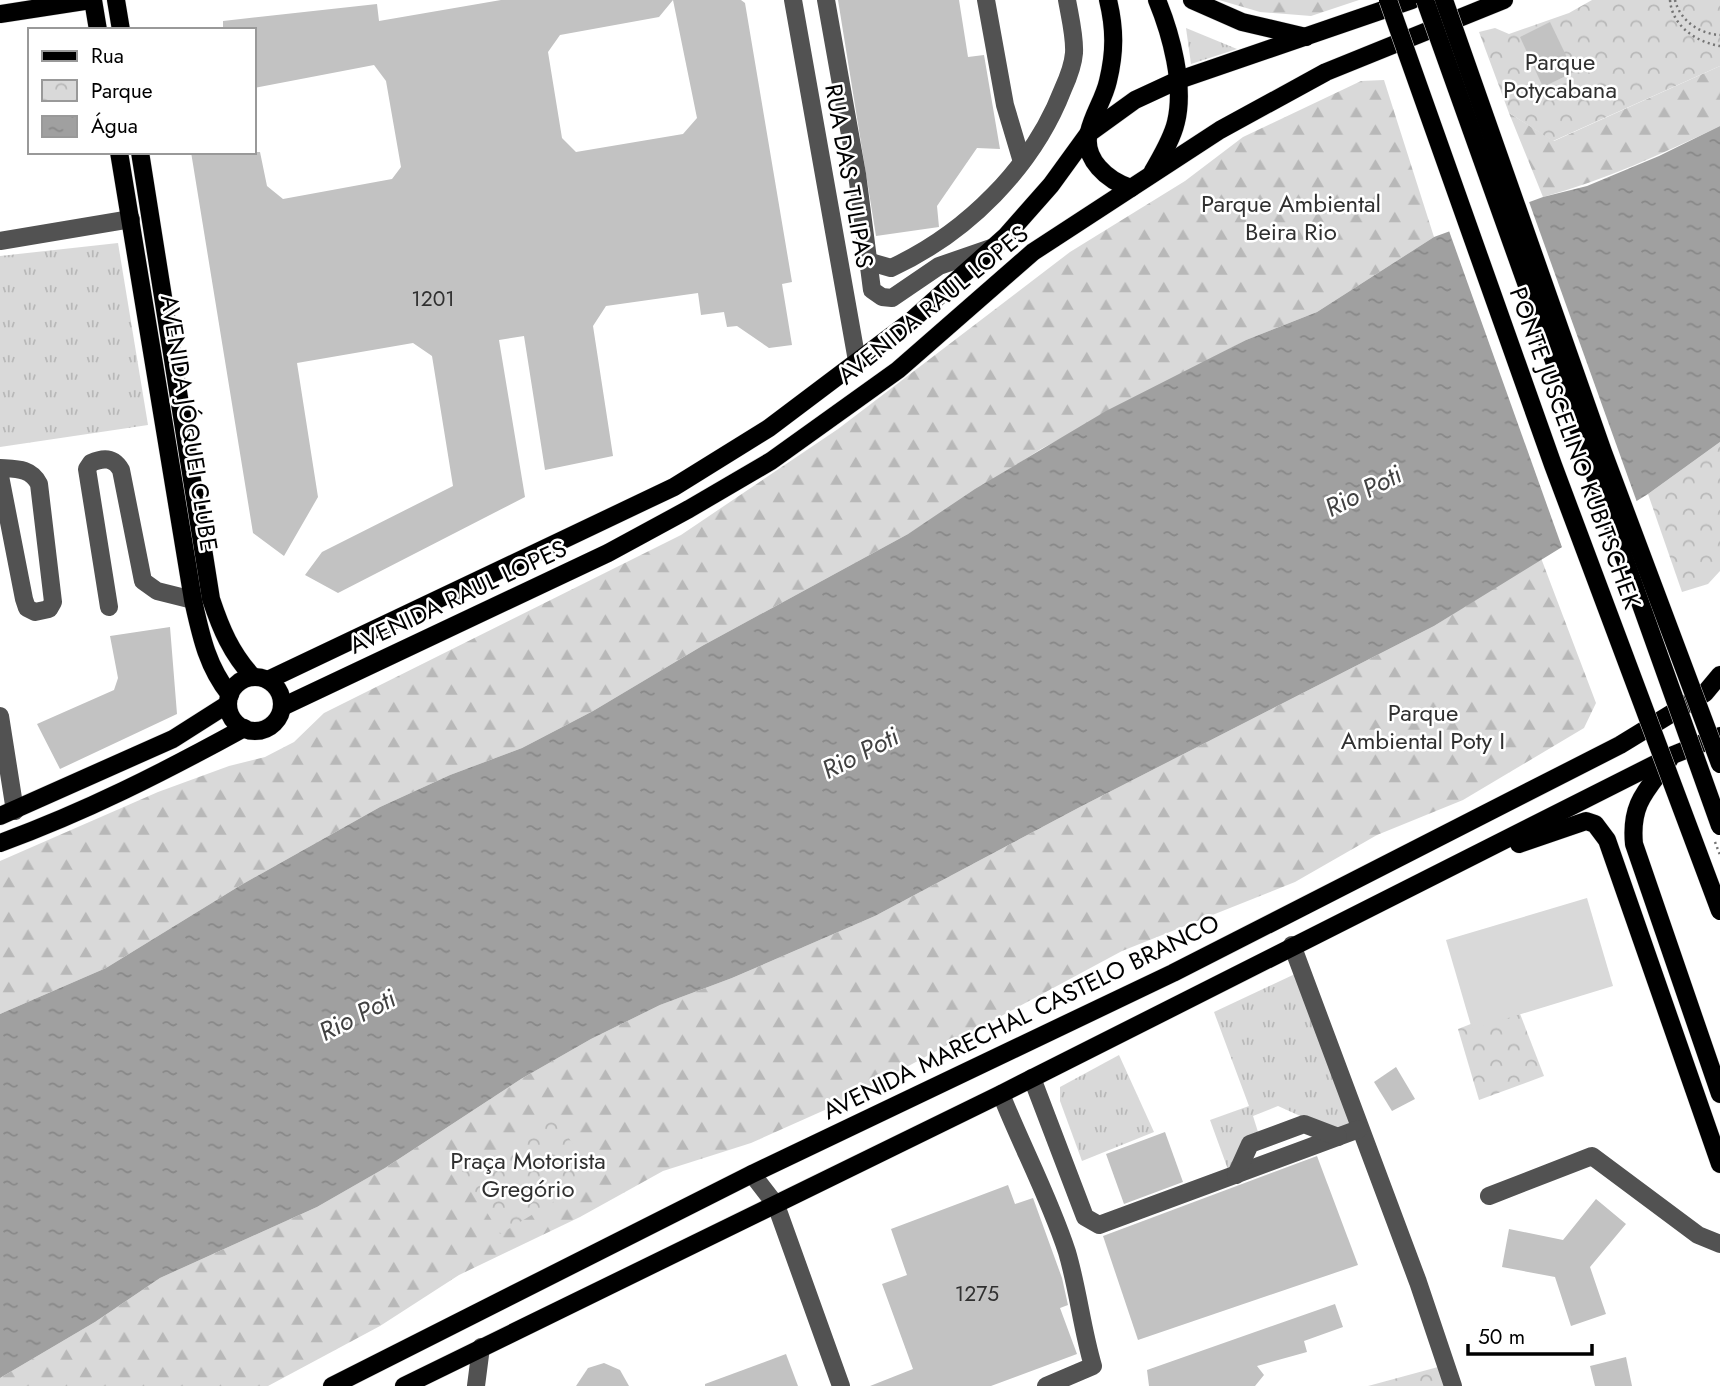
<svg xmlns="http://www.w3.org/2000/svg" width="1720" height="1386" font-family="Jost,sans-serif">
<defs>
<pattern id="grass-tufts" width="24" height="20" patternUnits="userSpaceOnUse" patternTransform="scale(1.75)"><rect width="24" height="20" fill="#d9d9d9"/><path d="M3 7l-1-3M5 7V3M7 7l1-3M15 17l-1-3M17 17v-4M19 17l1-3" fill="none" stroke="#b8b8b8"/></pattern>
<pattern id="forest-firs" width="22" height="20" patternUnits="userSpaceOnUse" patternTransform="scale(1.75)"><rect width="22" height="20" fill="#d9d9d9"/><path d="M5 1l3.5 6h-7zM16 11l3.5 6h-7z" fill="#b8b8b8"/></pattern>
<pattern id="park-crowns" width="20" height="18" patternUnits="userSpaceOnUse" patternTransform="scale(1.75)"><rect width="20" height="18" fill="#d9d9d9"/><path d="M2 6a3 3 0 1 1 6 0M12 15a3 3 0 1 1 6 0" fill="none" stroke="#b8b8b8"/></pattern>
<pattern id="water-ripples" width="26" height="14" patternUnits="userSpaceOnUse" patternTransform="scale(1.75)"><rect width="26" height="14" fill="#a0a0a0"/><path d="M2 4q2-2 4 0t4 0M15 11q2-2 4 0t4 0" fill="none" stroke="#888"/></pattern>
</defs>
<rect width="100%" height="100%" fill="#fff"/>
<g fill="url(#grass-tufts)">
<path d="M1186,28L1237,49L1191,64Z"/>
<path d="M118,243L148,425L0,447V256Z"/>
<path d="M1295,974L1353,1128L1338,1133L1278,1106L1253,1116L1258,1132L1230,1175L1210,1120L1249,1106L1214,1012Z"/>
<path d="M1119,1055L1154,1132L1082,1161L1060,1101V1087Z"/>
</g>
<g fill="url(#forest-firs)">
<path d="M1219,0H1359L1311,16L1260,12Z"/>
<path d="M1720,66V126C1662,154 1605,180 1543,197L1509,113L1554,141Z"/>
<path d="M1384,80L1434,237L1317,312L1246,340L1041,449L908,534L702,646L593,711L522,748L450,775L380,807L241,885L106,968L0,1014V861L158,792L229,766L265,757L294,742L324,713L681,535L838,429L1070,252L1185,181L1243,137L1361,81Z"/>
<path d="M1541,558L1596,703L1584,728L1463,800L1377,835L1295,882L1122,951L836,1105L751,1143L663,1171L580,1217L459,1275L380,1326L268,1386H0V1378L95,1322L160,1278L317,1207L385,1168L521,1079L591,1039L660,1005L732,978L875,916L1080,807L1434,626Z"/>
</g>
<g fill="url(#park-crowns)">
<path d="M1592,0H1720V66L1553,141L1509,113L1479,32L1495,28L1509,34L1569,13Z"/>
<path d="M1720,442V571L1708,584L1682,592L1648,494Z"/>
<path d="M1517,1006L1544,1076L1479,1100L1458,1029Z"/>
<path d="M555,1115L593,1178L500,1234L462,1171Z"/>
<path d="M1438,1367L1445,1386H1368Z"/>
</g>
<path fill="#d9d9d9" d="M1587,898L1613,986L1472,1029L1446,940Z"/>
<path fill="url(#water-ripples)" d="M1720,126V442L1648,494L1434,626L1080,807L875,916L732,978L660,1005L591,1039L521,1079L385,1168L317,1207L160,1278L95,1322L0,1378V1014L106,968L241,885L380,807L450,775L522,748L593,711L702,646L908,534L975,489L1106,411L1246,340L1317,312L1434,237L1543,197L1587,186L1659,156Z"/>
<path fill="#fff" d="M1528,199L1638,505L1563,550L1448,228Z"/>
<g fill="#c2c2c2">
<path d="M501,0H673L659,17L560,35L548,52L562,138L576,152L683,134L697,118L673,0H741L745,3L792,282L782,284L792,345L769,348L737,326L727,327L724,312L701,315L698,293L606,306L593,326L613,456L545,470L524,336L499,340L525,497L338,593L305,575L322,552L453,486L432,356L413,343L297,363L318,497L284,556L253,533L191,152H260L267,186L283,199L392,179L401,167L386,81L374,65L254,88V30H223V21L377,4L379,21Z"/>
<path d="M838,0H959L968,57L984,55L1000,149L977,148L937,206L939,227L876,236Z"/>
<path d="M1550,22L1574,72L1543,87L1520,37Z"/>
<path d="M170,627L177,714L60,769L37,724L114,690L118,678L110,636Z"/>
<path d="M1396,1067L1415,1099L1392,1111L1374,1082Z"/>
<path d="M1165,1132L1183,1182L1124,1204L1106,1154Z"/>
<path d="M1317,1156L1358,1265L1138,1340L1103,1236Z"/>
<path d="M1008,1185L1015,1204L1033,1198L1062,1278L1068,1305L1060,1308L1077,1354L991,1386H870L913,1369L882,1284L907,1275L891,1229Z"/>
<path d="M1596,1199L1626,1224L1590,1267L1606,1314L1571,1326L1555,1277L1502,1267L1509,1229L1563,1240Z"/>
<path d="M1335,1304L1343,1327L1304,1341L1307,1352L1257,1366L1264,1375L1255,1386H1149L1147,1370Z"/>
<path d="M786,1354L798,1386H705V1384Z"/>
<path d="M1626,1357L1632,1386H1595L1590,1366Z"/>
<path d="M604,1363L620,1370L629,1386H576L588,1368Z"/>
</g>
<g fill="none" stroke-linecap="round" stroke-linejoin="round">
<g stroke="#dbdbdb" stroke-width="19">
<g id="major">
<path d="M93,0L98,30"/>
<path d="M116,0L121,30"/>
<path d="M1108,0C1115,29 1115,52 1108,81C1104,99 1093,114 1089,132C1082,159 1108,181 1131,188"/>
<path d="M1192,0L1242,22L1306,37"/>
<path d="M0,14L91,0"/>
<path d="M119,152L193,600C201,636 207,666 230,695"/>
<path d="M140,152L211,599C221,629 231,653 253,677"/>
<path d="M1153,171C1162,155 1172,139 1176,122C1185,85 1171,34 1157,0"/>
<circle cx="255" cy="704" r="27"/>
<path d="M268,680L674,487L769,428L911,321L1006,236L1051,185L1088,134L1135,100L1176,81L1412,0"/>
<path d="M282,707L608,553L689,509L771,461L898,370L1033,252L1220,130L1326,72L1504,0"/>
<path d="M1669,760C1647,790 1630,803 1634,844L1720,1094"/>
<path d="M0,816L173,739L228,704"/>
<path d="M0,843C85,812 164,772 244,728"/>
<path d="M1519,844L1586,821L1595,824L1607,840L1720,1164"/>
<path d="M332,1386L752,1174L1173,973L1620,745L1705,693L1720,675"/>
<path d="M404,1386L1001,1094L1673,755L1720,736"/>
</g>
</g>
<g stroke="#747474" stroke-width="2.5" stroke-dasharray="2 3.5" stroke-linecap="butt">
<path d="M1670,0C1672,26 1696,42 1720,46"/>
<path d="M1675,0C1680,21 1700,34 1720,35"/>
</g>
<g stroke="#525252" stroke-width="18">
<path d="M793,0L857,361"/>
<path d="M826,0L857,174L872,290L882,297L892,298L939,266L991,248"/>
<path d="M986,0L1005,105L1022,162"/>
<path d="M0,241L131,219"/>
<path d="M867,261L891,268C967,233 1033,167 1063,89C1068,78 1073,66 1074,53C1075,37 1070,17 1067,0"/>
<path d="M0,468C17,469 31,468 39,484L53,602L49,609L35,612L27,608L24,599L0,476"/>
<path d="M109,607L87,469L91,463C104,457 114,458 121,470L143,581L157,591L193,600"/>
<path d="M0,716L15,811"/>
<path d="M1292,945L1418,1282L1453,1386"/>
<path d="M1032,1078L1085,1217L1099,1225L1359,1129"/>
<path d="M1001,1094C1022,1147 1049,1197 1067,1252C1078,1289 1082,1329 1093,1366L1046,1386"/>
<path d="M752,1174L776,1205L841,1386"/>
<path d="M1236,1175L1250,1144L1304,1124L1338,1137"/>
<path d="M1489,1196L1592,1156L1698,1235L1720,1244"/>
<path d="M476,1386L481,1347"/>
</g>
<use href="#major" stroke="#000" stroke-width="18"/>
<g stroke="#dbdbdb" stroke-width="19" stroke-linecap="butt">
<g id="major-bridge">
<path d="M1388,0L1553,465L1720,911"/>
<path d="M1425,0L1720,826"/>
<path d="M1444,0L1603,452L1720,764"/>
</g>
</g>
<path stroke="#747474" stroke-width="2.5" stroke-dasharray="2 3.5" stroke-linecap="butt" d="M1715,842L1720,855"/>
<use href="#major-bridge" stroke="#000" stroke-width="18"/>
</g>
<g text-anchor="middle" stroke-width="5" stroke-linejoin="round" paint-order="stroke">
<g font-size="21" fill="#303030">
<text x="433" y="306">1201</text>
<text x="977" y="1301">1275</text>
</g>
<g font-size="24" fill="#303030" stroke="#fff">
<text x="1560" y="70">Parque<tspan x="1560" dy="28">Potycabana</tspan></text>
<text x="1291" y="212">Parque Ambiental<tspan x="1291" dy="28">Beira Rio</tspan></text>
<text x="1423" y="721">Parque<tspan x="1423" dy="28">Ambiental Poty I</tspan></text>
<text x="528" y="1169">Praça Motorista<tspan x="528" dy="28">Gregório</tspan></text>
</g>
<g font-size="24" fill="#000" stroke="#fff">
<text transform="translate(849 176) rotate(80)" y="8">RUA DAS TULIPAS</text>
<text transform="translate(933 305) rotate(-39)" y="8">AVENIDA RAUL LOPES</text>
<text transform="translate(189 423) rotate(81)" y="8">AVENIDA JÓQUEI CLUBE</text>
<text transform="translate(1575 448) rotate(70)" y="8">PONTE JUSCELINO KUBITSCHEK</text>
<text transform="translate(458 597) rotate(-25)" y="8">AVENIDA RAUL LOPES</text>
<text transform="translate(1021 1017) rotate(-26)" y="8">AVENIDA MARECHAL CASTELO BRANCO</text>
</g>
<g font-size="26" font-style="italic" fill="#414141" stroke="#fff">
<text transform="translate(1363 491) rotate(-27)" y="9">Rio Poti</text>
<text transform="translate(860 753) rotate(-27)" y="9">Rio Poti</text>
<text transform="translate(357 1015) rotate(-27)" y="9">Rio Poti</text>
</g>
</g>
<rect x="28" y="28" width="228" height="126" fill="#ffffff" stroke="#999999" stroke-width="2"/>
<rect x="42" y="51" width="35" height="10" fill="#000000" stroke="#999999" stroke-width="2"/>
<text x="91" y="63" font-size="21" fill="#000000">Rua</text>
<rect x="42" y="80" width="35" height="21" fill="url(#park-crowns)" stroke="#999999" stroke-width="2"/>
<text x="91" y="98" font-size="21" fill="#000000">Parque</text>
<rect x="42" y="116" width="35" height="21" fill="url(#water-ripples)" stroke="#999999" stroke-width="2"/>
<text x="91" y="133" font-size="21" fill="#000000">Água</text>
<path d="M1468 1344v10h124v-10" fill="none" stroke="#000000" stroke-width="3.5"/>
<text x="1478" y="1344" font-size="21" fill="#000000" stroke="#ffffff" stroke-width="5" paint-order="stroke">50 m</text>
</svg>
